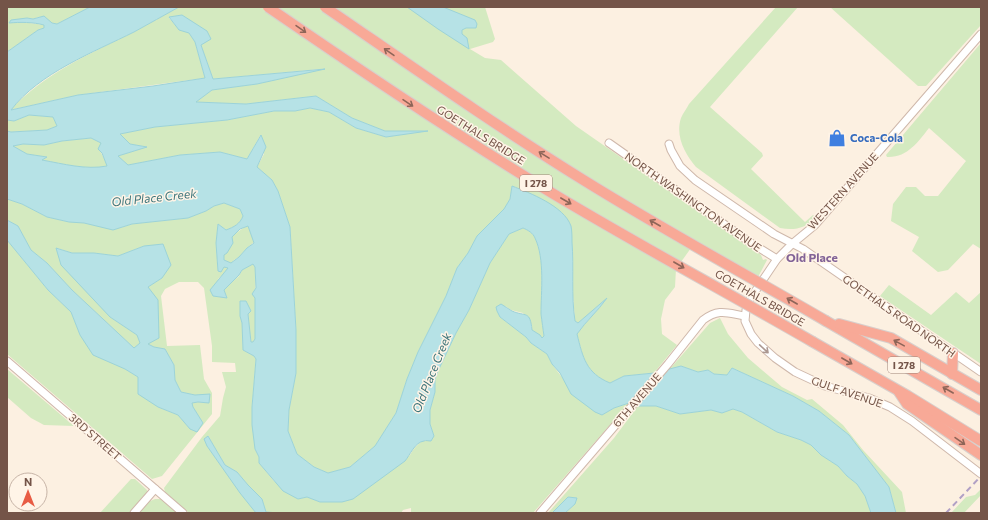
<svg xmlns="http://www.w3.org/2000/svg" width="988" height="520" font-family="Commissioner,sans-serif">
<rect width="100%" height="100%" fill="#fcf0e1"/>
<g fill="#d4eac0">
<path d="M7,7H90L57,24L52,23L39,17L33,19L27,18L10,22C21,22 33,23 44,25V28L38,30L7,52Z"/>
<path d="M179,7H485L495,39L493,42L470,49L485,58L501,60L576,126L761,255L763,260L766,259L767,260L758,277L696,241L676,269L675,287L665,300L661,319L662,334L677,345L654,373L624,376L610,383C586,373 583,358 577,334C585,322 597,312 605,300L578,323L575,321L573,295V252L529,193L512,186L510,199L504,209L477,236L468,253L457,268L446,296L418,352L407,379L396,413L375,446L350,467L328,473L314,467L297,454L288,431L289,410L296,373V330L290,227L278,191L272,180L257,167L264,154L260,136L247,159L220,152L180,155L128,165L118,156L146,147L130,144L120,134L155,127L227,120L274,111H295L310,108L329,112L356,128L386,137L424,131H385L352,118L316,96L246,104L196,102L212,90L257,84L321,69L213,79L201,45L181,15L169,18L179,29L189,33L195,42L205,78L78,95L10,110C47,72 87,55 134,32C149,24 164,15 179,7Z"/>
<path d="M776,7H798L710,107L762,153L763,156L751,169L805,222L813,215L816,216V218C805,228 795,231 780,228L696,167C685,154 675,136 681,118C683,113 687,108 689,104Z"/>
<path d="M830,7H980L981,25L926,86H918Z"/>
<path d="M981,43V249L973,244L948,270L938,272L912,251L919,237L891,221L893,204L906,187H916L925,196H938L966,161L929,128C918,142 907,158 887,157L886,155Z"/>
<path d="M29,115L53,117L57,126L47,130L11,132L7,131V120L14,121Z"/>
<path d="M91,138L102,143L99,149L108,166C86,170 63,164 41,160L46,157L27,154L12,146L23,144L44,145L62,141Z"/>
<path d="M7,199L22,204L47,217L69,222H76L120,228L132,224L188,218L206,211L214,206L224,203L240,209L243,216C240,224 234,227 226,230L218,224L216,243L218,271L230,263L224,260C222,245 235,231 248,226L254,242L247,248L239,257L234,260L225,273L218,279L216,297H227L223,290L239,276L242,270L253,264L255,267C256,291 255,315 255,339L253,342H251L248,314L240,316L242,323L243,350L254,356L256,359L252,407L255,449L259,457V463L274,481L298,499L307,497L320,502L353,499L410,455C413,449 417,445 422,441H426L434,436L430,424V410L435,392V379L438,371L456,333L469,310L490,263L509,234L523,228C528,230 533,233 535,238C545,259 541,291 541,314C542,321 543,329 544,336L542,338L532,330V325L523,313L511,310L505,306L500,317L526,337L531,343L547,354L552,364L564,380L602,415L614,408L629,403L533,513H411V508L403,510L401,513H279L266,512L262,499L248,485L237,472L225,465L208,436L207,446L240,492L256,513H189L165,492L164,488L202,437L220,416L223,398L226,387L222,372H236L235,363L212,362V346L204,288L198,282H179L165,289L161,296L167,346L200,345L204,379L212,393V414L162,476L152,479L7,354V240L48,290L71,312L80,335L125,369L138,377L158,407L178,415L190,429L203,423L193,407L192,403L198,402L206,403L195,395L181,392L175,380L174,365L165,349L154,347L148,344V287L162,278L144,246L118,256L94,253H72L57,248L110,317L137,335L140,343L134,348L72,290L47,263L31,250L18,226L7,220Z"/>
<path d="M889,285L931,315L956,292L969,303L981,292V364L880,296Z"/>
<path d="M720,318L728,334L748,358L782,387L807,400L812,399L843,425L863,450L902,492L906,513H896L889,487L849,435L819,411L793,396L732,368L727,375L714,374L708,370L698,372L681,366L668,371L710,323Z"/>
<path d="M7,369L74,426L44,425L31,418L7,397Z"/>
<path d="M638,406H656L680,414L711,410L722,413L733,409L742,412L777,432L801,440L811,445L821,455L838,466L847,476L857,484L865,496L871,513H565L575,504L576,498L568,497L552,513H548L614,438Z"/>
<path d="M131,479H135L147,490V493L129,513H100Z"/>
<path d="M980,490H981V495L964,513H951L966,497L975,495Z"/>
<path d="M155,499H162L178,513H139L148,502Z"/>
</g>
<g fill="#b6e2e6" stroke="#9cd3d8" fill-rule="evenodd">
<path d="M90,7H179C164,15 149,24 134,32C94,52 39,73 11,110L78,95L153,86L205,78L195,42L189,33L179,30L169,17L182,15L207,31L211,39L201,45L213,79L325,69L257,84L212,90L196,102L246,104L316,96L352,118L385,131H428L386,137L356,128L329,112L310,108L295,111H274L227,120L155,127L120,134L130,144L147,147L118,156L128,165L180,155L220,152L247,159L261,135L266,147L257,167L272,180L278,191L290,227L296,330V373L289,410L288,431L297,454L314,467L328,473L350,467L375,446L396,413L407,379L418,352L446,296L457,268L468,253L477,236L504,209L510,199L512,186C530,193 564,206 571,226C572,231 572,237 572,242C574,268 571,295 575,321L578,323L607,298C598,311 586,321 577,334C583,358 586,373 610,383L624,376L654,373L681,366L698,372L708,370L714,374L727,375L732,368L793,396L819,411L849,435L889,487L896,513H871L865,496L857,484L847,476L838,466L821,455L811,445L801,440L777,432L742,412L733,409L722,413L711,410L680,414L656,406H638L629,403L614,408L602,415L595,412L571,394L560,373L552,364L547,354L531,343L526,337L500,317L497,311L496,307L501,304C505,306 508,309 512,311C526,317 530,310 532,330L540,335L542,338L544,336C543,329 542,322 541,314C541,291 545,259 535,238C533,233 528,230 523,228L509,234L490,263L469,310L456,333L438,371L435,379V392L430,410V424L434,436L431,441C428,441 426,440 424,441C415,442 410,455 405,461L353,499L342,502H320L307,497L298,499L283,491L259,463V457L255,449L252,425V407L256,359L254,356L243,350L242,323L240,316V301H246L251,311L248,314L251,342H253L255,339V298L252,294L256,288L255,267L253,264L242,270L239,275L224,290L227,298L213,296L210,290L228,268L224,267L221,272L218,271L216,243L218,224L226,230C234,227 240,224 243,216L240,209L224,203L214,206L206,211L188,218L132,224L113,230L84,223L69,222L47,217L22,204L7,199V131L11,132L47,130L57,126L53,117L29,115L14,121L7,120V52L38,30L44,28V25C33,22 20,22 9,23L11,20L27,18L33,19L44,16L52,23L57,24ZM91,138L101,143L98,149L102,153L107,166C86,170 64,164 42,160L47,157L27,154L13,146L23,144L44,145L62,141ZM248,226L254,243L247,248L239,257L231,263L224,260V255L227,253L233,243L232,237L240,229Z"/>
<path d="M407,7H443L475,20L477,24L476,28H466L462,30V34L467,38L469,49L438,29Z"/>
<path d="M7,220L18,226L31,250L47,263L72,290L134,348L140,343L137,335L110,317L61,265L56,248L72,253H94L118,256L144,246L163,244L171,265L162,278L148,287L158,300L159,338L148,344L154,347L165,349L174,365L175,380L181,392L195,395L210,394L209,403L198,402L192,403L193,407L203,423L197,432L190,429L178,415L158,407L138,394V377L125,369L93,355L80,335L71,312L48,290L7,240Z"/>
<path d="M208,436L225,465L237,472L248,485L262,499L266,512L279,513H256L240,493L207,446L204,439Z"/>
<path d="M568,497L577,498L575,504L565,513H552Z"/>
</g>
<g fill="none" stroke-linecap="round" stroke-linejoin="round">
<g stroke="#cfb8ab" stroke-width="9">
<g id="minor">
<path d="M981,34L815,225L792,244L777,259L748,302L746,310L745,321L751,334L758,343L775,358L795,372L825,386L869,398L890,407L912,421L981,474"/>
<path d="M609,143L751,243L777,259"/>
<path d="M669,144L671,150L680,166L695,180L774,234L803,249L981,372"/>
<path d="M7,361L183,513"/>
<path d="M134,513L155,489"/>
<path d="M540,513L668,364L703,320C719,308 727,313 745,316"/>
</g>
</g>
<g stroke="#d8cfcc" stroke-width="12">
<g id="highway">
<path d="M826,321L981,410"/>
<path d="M839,324L891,338L981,390"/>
<path d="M813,342L908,396L981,441"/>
<path d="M952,374L953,353"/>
<path d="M899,392L907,404L981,455"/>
</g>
</g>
<use href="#minor" stroke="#fff" stroke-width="7"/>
<use href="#highway" stroke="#f8a997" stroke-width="10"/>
<path stroke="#b1a0c5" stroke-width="2" stroke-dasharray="6 4" stroke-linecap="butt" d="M946,513L981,476"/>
<g stroke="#d8cfcc" stroke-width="12" stroke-linecap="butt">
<g id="highway-bridge">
<path d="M268,7C358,69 449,130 542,187C631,241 723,290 813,342"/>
<path d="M325,7C411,66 496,126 585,181C664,230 745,274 826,321"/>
</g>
</g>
<use href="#highway-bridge" stroke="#f8a997" stroke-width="10"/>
</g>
<defs><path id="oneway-shaft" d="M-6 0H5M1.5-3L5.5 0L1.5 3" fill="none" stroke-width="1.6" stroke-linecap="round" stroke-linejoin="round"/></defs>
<g stroke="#8e6558">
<use href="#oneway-shaft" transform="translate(301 29) rotate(35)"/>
<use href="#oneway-shaft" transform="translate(389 52) rotate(-145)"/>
<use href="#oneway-shaft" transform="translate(408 103) rotate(34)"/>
<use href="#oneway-shaft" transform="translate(544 155) rotate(-148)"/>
<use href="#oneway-shaft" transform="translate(566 201) rotate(30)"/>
<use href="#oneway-shaft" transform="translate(655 223) rotate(-150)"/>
<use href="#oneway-shaft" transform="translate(679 265) rotate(30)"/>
<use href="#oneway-shaft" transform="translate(792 301) rotate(-150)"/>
<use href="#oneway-shaft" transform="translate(899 343) rotate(-151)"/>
<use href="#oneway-shaft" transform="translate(847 361) rotate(30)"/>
<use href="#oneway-shaft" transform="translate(948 390) rotate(-150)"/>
<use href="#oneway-shaft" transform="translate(960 441) rotate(35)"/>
</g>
<use stroke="#ac9891" href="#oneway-shaft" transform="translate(764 349) rotate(43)"/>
<defs>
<g id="shop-bare" transform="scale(1.38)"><path d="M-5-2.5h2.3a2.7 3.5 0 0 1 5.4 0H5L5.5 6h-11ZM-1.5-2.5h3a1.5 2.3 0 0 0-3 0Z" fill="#3f7fe0" stroke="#fff4e7" stroke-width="2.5" paint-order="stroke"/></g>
</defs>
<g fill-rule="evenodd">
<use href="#shop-bare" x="837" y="138"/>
</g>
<g text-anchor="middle" stroke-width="3" stroke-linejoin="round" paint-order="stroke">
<g fill="#fff4e7" stroke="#9e8478" stroke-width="1">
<rect x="520" y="175" width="32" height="16" rx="3"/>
<rect x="888" y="357" width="32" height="16" rx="3"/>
</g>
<g font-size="10" font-weight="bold" fill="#745448">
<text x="536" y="187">I 278</text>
<text x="904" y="369">I 278</text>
</g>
<g font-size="11" fill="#745448" stroke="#fff4e7">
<text transform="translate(481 135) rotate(32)" y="4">GOETHALS BRIDGE</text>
<text transform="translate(843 191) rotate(-48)" y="4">WESTERN AVENUE</text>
<text transform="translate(693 202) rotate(35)" y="4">NORTH WASHINGTON AVENUE</text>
<text transform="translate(760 298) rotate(30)" y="4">GOETHALS BRIDGE</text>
<text transform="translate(899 316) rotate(35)" y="4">GOETHALS ROAD NORTH</text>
<text transform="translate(847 392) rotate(19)" y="4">GULF AVENUE</text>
<text transform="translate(637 400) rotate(-49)" y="4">6TH AVENUE</text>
<text transform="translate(95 437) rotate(41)" y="4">3RD STREET</text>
</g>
<g font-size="11" font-weight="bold" fill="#366cbe" stroke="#fff4e7" text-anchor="start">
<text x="850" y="142">Coca-Cola</text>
</g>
<g font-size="12" font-style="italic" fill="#3c747a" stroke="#fff4e7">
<text transform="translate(154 198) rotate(-6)" y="4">Old Place Creek</text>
<text transform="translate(432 373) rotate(-68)" y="4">Old Place Creek</text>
</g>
<g font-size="12" font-weight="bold" fill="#826397" stroke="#fff4e7">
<text x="812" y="262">Old Place</text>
</g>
</g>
<rect width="988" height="520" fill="none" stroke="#745448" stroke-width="16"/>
<g transform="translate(28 492)"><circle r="19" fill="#fff4e7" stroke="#c7b4a7"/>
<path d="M0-3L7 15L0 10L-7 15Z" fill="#e85c44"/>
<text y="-6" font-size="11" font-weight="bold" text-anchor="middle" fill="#745448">N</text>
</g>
</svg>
